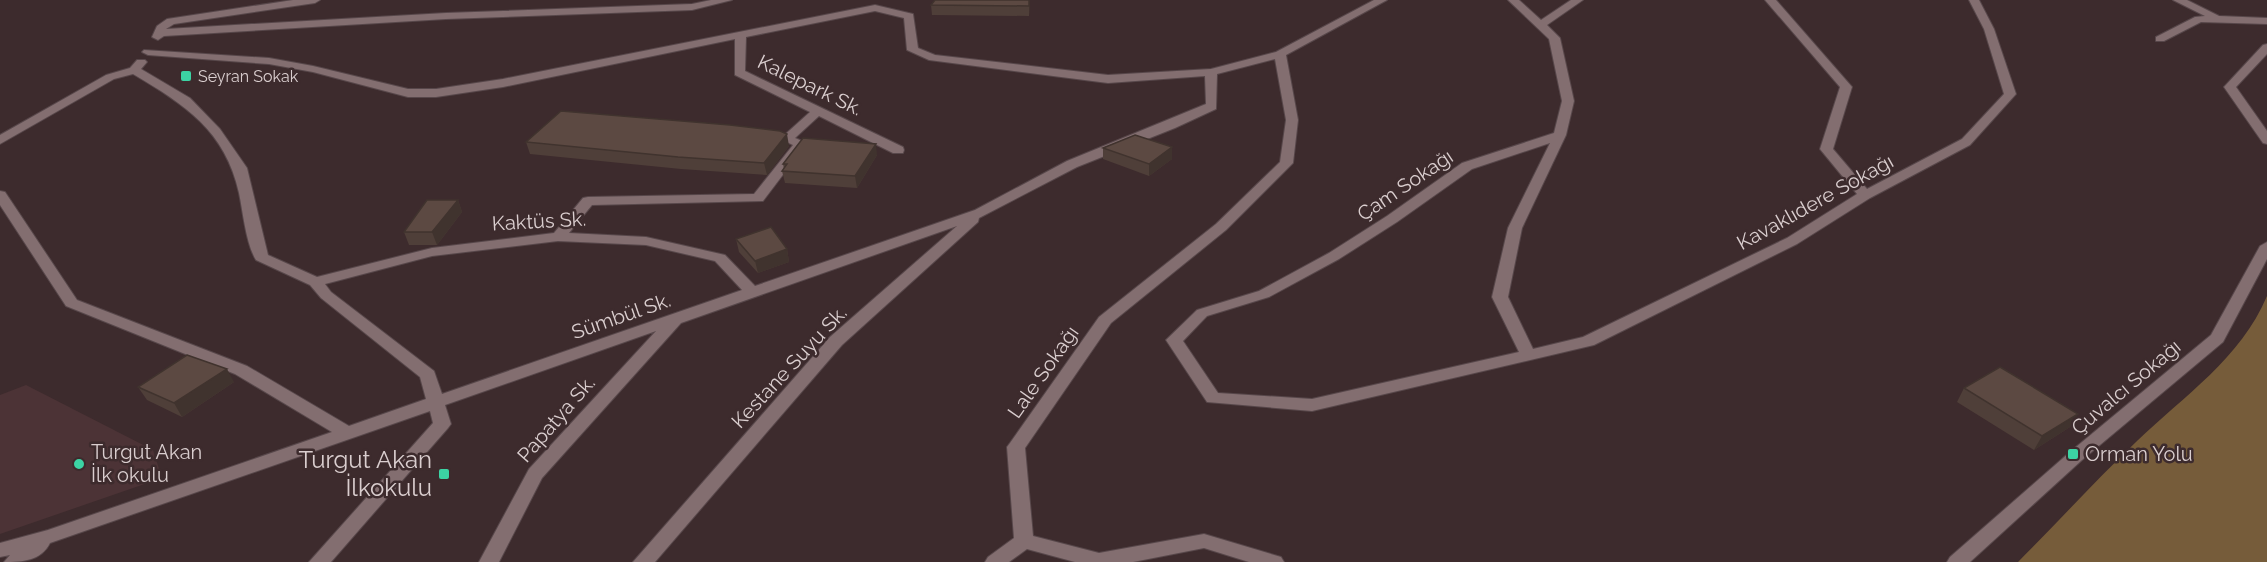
<svg xmlns="http://www.w3.org/2000/svg" width="2267" height="562" font-family="Raleway,sans-serif">
<rect width="100%" height="100%" fill="#3d2b2d"/>
<path fill="#4c3336" d="M26,385L153,450L162,478L0,534V395Z"/>
<path fill="#765c3a" d="M2267,296V562H2018C2058,522 2096,480 2137,441C2184,396 2241,358 2267,296Z"/>
<g fill="none" stroke-linecap="round" stroke-linejoin="round">
<g stroke="#57474a" stroke-width="2">
<g id="minor">
<path d="M293,0H320L315,3L174,24L166,29L446,13L692,4L711,0H732L692,10L446,19L164,36L158,40L152,37L157,26L167,19Z"/>
<path d="M1374,0H1387L1286,55L1298,120L1293,163L1226,230L1111,323L1025,448L1033,536L1099,553L1204,534L1281,557L1284,562H1249L1204,548L1133,562H1075L1027,549L1009,562H985L988,557L1014,538L1007,447L1010,443L1099,317L1216,224L1280,162L1286,120L1275,59L1217,74L1216,109L1175,128L1077,167L979,218L978,222L842,345L655,562H633L830,337L957,226L681,323L542,478L499,562H479L529,469L656,331L445,405L451,424L448,428L331,562H309L433,423L430,411L50,543C41,561 22,562 4,562L10,555L0,557V543L48,530L332,432L235,374L66,306L0,205V191L5,192L77,300L247,366L349,426L426,399L420,377L321,298L310,285L256,260C246,244 243,212 239,193C225,130 185,105 133,74L114,79L0,144V135L106,75L130,68L137,60H145L147,62L141,69L190,98L220,129L247,168L268,255L317,277L432,248L554,233L583,198L588,197L754,194L793,145L780,139L810,112L735,75V39L503,87L436,97H408L313,72L269,64L148,55L142,52L144,50L269,58L313,66L408,89H436L503,79L875,5L913,14L918,48L935,55L1108,75L1211,69L1276,52ZM875,11L904,18L907,50L929,60L1108,83L1205,76L1206,104L1067,161L975,210L755,286L725,255L646,237L569,233L592,205L763,201L807,143L795,138L819,116L893,153H903L904,150L903,147L745,71L746,37ZM558,241L646,245L715,261L742,290L442,394L434,371L331,292L325,284L432,256Z"/>
<path d="M1508,0H1519L1541,20L1571,0H1583L1547,25L1560,38L1574,101L1566,135L1522,228L1508,297L1533,349L1583,337L1787,238L1857,194L1820,149L1840,87L1765,0H1776L1852,87L1833,149L1867,189L1962,139L2004,94L1984,29L1969,0H1979L1994,29L2016,94L1970,145L1870,198L1797,244L1594,345L1312,411L1207,402L1166,340L1197,310L1259,291L1329,253L1387,216L1462,163L1554,133L1562,101L1549,39ZM1550,143L1508,228L1492,297L1519,352L1312,399L1218,393L1183,341L1207,316L1269,297L1339,259L1397,222L1472,169Z"/>
<path d="M2173,0H2187L2219,16L2267,18V24L2201,22L2164,41H2156V37L2195,17L2205,16Z"/>
<path d="M2267,44V54L2236,87L2267,131V144L2263,143L2224,87L2263,45Z"/>
<path d="M2267,242V259L2223,342L2082,460L1970,562H1947L1950,557L2070,452L2211,335L2260,246Z"/>
</g>
</g>
<use href="#minor" fill="#836e70" fill-rule="evenodd"/>
</g>
<g fill="#4f3f39">
<path d="M935,0H1030L1029,16L932,15L931,5Z"/>
<path d="M526,142L789,146L767,175L681,169L530,154Z"/>
<path d="M1103,148L1172,159L1149,176L1103,159Z"/>
<path d="M877,155L857,188L785,183L782,171L784,169L783,164Z"/>
<path d="M458,200L462,212L437,245H409L404,232Z"/>
<path d="M736,239L787,249L789,262L758,273L739,252Z"/>
<path d="M234,382L182,417L147,400L138,387Z"/>
<path d="M1964,388L2078,414L2070,427L2034,450L1957,402Z"/>
</g>
<g fill="#40332e">
<path d="M1029,0H1030V5L1029,16Z"/>
<path d="M787,134L789,146L767,175L764,163Z"/>
<path d="M876,144L877,155L857,188L855,176Z"/>
<path d="M1172,147V159L1149,176V164Z"/>
<path d="M458,200L462,212L437,245L432,232Z"/>
<path d="M787,249L789,262L758,273L755,261Z"/>
<path d="M227,369L234,382L182,417L174,403Z"/>
<path d="M2078,414L2070,427L2034,450L2042,436Z"/>
</g>
<g fill="#5c4942" stroke="#40332e" stroke-width="1.5">
<path d="M935,0H1029V6L931,5Z"/>
<path d="M561,111L730,125L780,131L787,134L764,163L678,157L526,142Z"/>
<path d="M1135,135L1172,147L1149,164L1103,148Z"/>
<path d="M803,138L876,144L855,176L782,171L787,164H783Z"/>
<path d="M427,200H458L432,232H404Z"/>
<path d="M771,227L787,249L755,261L736,239Z"/>
<path d="M187,355L227,369L174,403L138,387Z"/>
<path d="M2000,367L2078,414L2042,436L1964,388Z"/>
</g>
<g fill="#3cd4a4" stroke="#3d2b2d" stroke-width="2">
<rect x="180" y="70" width="12" height="12" rx="3"/>
<rect x="2067" y="448" width="12" height="12" rx="3"/>
<circle cx="79" cy="464" r="6"/>
<rect x="438" y="468" width="12" height="12" rx="3"/>
</g>
<g text-anchor="middle" stroke-width="5" stroke-linejoin="round" paint-order="stroke">
<g font-size="16" fill="#dacecf" stroke="#3d2b2d" text-anchor="start">
<text x="198" y="82">Seyran Sokak</text>
</g>
<g font-size="20" fill="#dacecf" stroke="#3d2b2d">
<text transform="translate(810 85) rotate(26)" y="7">Kalepark Sk.</text>
<text transform="translate(1405 185) rotate(-34)" y="7">Çam Sokağı</text>
<text transform="translate(1815 202) rotate(-29)" y="7">Kavaklıdere Sokağı</text>
<text transform="translate(539 221) rotate(-3)" y="7">Kaktüs Sk.</text>
<text transform="translate(621 316) rotate(-19)" y="7">Sümbül Sk.</text>
<text transform="translate(789 367) rotate(-47)" y="7">Kestane Suyu Sk.</text>
<text transform="translate(1043 372) rotate(-55)" y="7">Lale Sokağı</text>
<text transform="translate(2126 387) rotate(-40)" y="7">Çuvalcı Sokağı</text>
<text transform="translate(556 419) rotate(-49)" y="7">Papatya Sk.</text>
</g>
<g font-size="20" fill="#dacecf" stroke="#3d2b2d" text-anchor="start">
<text x="91" y="459">Turgut Akan<tspan x="91" dy="23">İlk okulu</tspan></text>
<text x="2085" y="461">Orman Yolu</text>
</g>
<g font-size="24" fill="#dacecf" stroke="#3d2b2d" text-anchor="end">
<text x="432" y="468">Turgut Akan<tspan x="432" dy="28">İlkokulu</tspan></text>
</g>
</g>
</svg>
